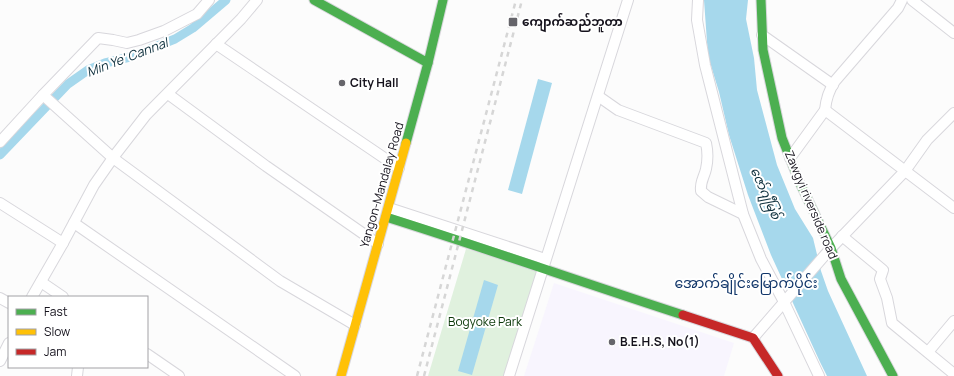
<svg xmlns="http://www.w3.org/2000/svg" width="954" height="376" font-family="Manrope,'Noto Sans Myanmar',sans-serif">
<rect width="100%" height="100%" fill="#fcfcfc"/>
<path fill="#f8f5fe" d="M554,283L734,343L724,376H524Z"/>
<path fill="#e0f1de" d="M466,249L542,269L509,376H428Z"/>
<g fill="#a6d8ec">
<path d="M704,0H748L746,19L754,58L757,90L777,165L795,209L813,238L821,271L828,291L867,376H827L820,362L771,255L748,195L729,135L719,92L708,56Z"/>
<path d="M538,79L552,83L522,194L508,190Z"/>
<path d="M484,280L498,285L472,375L458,371Z"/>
</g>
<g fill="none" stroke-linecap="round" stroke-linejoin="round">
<path stroke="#a6d8ec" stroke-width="9" d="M0,155L68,84L88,70L105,63L130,57L175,39L193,28L226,0"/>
<g stroke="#d8d7dc" stroke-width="12">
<g id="street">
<path d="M698,0L697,20L705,65L743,214L761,259L784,302L819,376"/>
<path d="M912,0L954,33"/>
<path d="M762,35L833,85"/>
<path d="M216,44L399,168"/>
<path d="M168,94L266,166L378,244"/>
<path d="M43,95L113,158L280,281L355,325"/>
<path d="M598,96L618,110L706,143C708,152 708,160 706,169C704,178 700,181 701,191L708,197L743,214"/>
<path d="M825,110C826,99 829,90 835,81L898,8L902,0"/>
<path d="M0,142L43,95L98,38L113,40L127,43L139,40L164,31L197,14L209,0"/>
<path d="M790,158L825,110L954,208"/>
<path d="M0,203L63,243"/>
<path d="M389,208L545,259"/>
<path d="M74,223L295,376"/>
<path d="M842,236L883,270L880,279L887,298L892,323L954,374"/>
<path d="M41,282L63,297"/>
<path d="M32,297L63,243L94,185L115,155L146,115L241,19L257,0"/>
<path d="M0,298L9,303"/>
<path d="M753,338L831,248L905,171L927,140L954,113"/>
<path d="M928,352L954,321"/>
<path d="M147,354L179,376"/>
<path d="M0,361L9,343"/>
<path d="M77,376L78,367"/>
<path d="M509,376L628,0"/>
</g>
</g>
<g stroke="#d8d7dc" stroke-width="11">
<g id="fast">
<path d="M314,0L428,63"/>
<path d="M761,0L763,50L782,138L799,181L831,248L841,279L893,376"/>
<path d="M406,143L428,63L443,0"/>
<path d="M386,217C485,248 584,283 683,315"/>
</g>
</g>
<g stroke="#d8d7dc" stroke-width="11">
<path id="slow" d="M341,376L406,143"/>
</g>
<g stroke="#d8d7dc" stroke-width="11">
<path id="jam" d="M683,315L753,338L778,376"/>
</g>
<use href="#street" stroke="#fff" stroke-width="10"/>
<use href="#fast" stroke="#4caf50" stroke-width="9"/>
<use href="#slow" stroke="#ffc107" stroke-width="9"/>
<use href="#jam" stroke="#c62828" stroke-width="9"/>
<g stroke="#d6d6d6" stroke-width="2.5" stroke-dasharray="5 5" stroke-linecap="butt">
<path d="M417,376L516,0"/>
<path d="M424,376L522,0"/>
</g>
</g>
<g fill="#66656b" stroke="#fff" stroke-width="1.5">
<rect x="508" y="17" width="10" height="10" rx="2"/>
<circle cx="342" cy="83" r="4"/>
<circle cx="612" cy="342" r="4"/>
</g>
<g text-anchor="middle" stroke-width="4" stroke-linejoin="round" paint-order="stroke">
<g font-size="12" font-weight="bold" fill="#16131d" stroke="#fff" text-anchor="start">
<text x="522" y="26">ကျောက်ဆည်ဘူတာ</text>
<text x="350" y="87">City Hall</text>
<text x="620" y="346">B.E.H.S, No(1)</text>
</g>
<g font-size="12" fill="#16131d" stroke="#fff">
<text transform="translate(382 185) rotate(-74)" y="4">Yangon-Mandalay Road</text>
<text transform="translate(811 205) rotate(67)" y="4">Zawgyi riverside road</text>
</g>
<g font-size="12" fill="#093707" stroke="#fff">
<text x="485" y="326">Bogyoke Park</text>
</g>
<g font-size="13" font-style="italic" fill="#0f313e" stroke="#fff">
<text transform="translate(127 57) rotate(-21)" y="5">Min Ye' Cannal</text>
<text transform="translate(766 193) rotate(66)" y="5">ဇော်ဂျီမြစ်</text>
</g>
<g font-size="14" fill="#103569" stroke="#fff">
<text x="746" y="288">အောက်ချိုင်းမြောက်ပိုင်း</text>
</g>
</g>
<rect x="8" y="296" width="140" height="72" fill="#ffffff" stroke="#a2a1a5"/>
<rect x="16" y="309" width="20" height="6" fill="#4caf50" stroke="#a2a1a5"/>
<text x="44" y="316" font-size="12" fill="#16131d">Fast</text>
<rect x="16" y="329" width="20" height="6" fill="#ffc107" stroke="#a2a1a5"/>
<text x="44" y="336" font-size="12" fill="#16131d">Slow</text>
<rect x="16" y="349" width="20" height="6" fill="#c62828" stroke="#a2a1a5"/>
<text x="44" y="356" font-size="12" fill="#16131d">Jam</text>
</svg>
